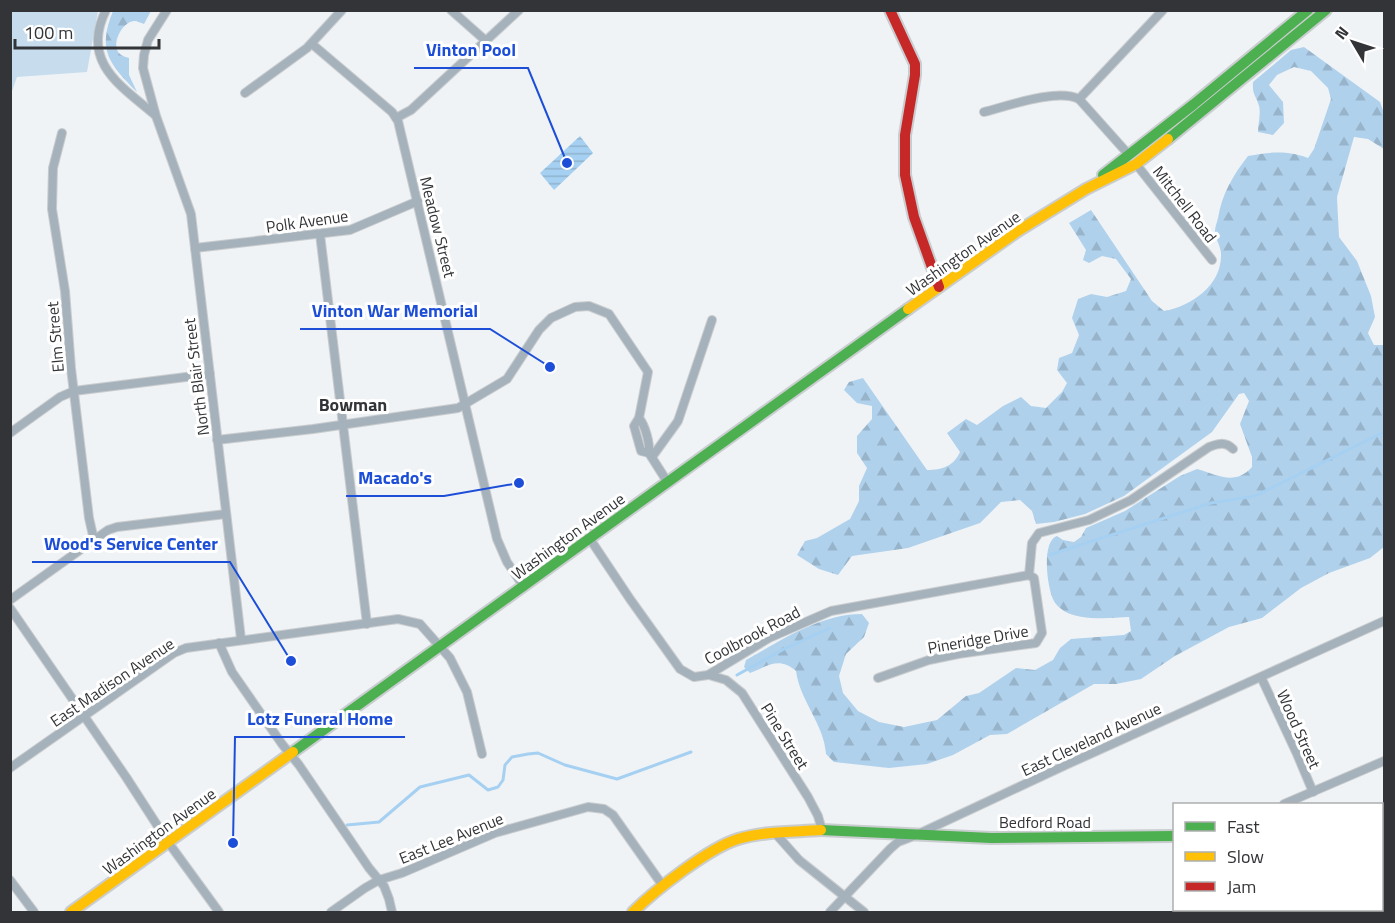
<svg xmlns="http://www.w3.org/2000/svg" width="1395" height="923" font-family="'Titillium Web',sans-serif">
<defs>
<pattern id="forest-firs" width="22" height="20" patternUnits="userSpaceOnUse" patternTransform="scale(1.5)"><rect width="22" height="20" fill="#b0d1ec"/><path d="M5 1l3.5 6h-7zM16 11l3.5 6h-7z" fill="#98b4cb"/></pattern>
<pattern id="water-rules" width="6" height="5" patternUnits="userSpaceOnUse" patternTransform="scale(1.5)"><rect width="6" height="5" fill="#a6d0f1"/><path d="M0 2.5h6" fill="none" stroke="#8fb3cf"/></pattern>
</defs>
<rect width="100%" height="100%" fill="#eff3f6"/>
<g fill="url(#forest-firs)">
<path d="M113,11H151L144,24C141,23 137,21 134,21C122,22 110,45 120,54C122,56 126,57 129,58V75L137,92C109,64 97,50 113,11Z"/>
<path d="M1304,47L1380,102L1384,113V149L1368,139L1354,137L1337,197L1339,237L1357,261L1371,296L1375,317L1368,333L1374,345H1384V547L1370,558L1329,573L1301,588L1262,618L1229,627L1175,656L1141,679L1116,684H1094L1007,734L990,735L953,755L927,764L889,768L834,762L826,754C824,724 800,701 796,671C779,656 768,666 750,673L744,667L746,660C782,640 820,614 862,614L869,623L864,637L846,654L839,676L843,693L858,711L879,722L904,727L937,720L966,696L979,693L1016,668L1035,670L1053,660L1060,648L1071,639L1124,635L1131,631L1129,617C1111,618 1080,621 1064,611C1061,609 1055,604 1054,601C1047,589 1041,541 1057,536L1063,540L1074,542L1081,537L1086,528L1125,511L1180,476L1197,469C1218,475 1235,486 1252,467V457L1240,424L1249,401L1244,393L1239,394L1212,432L1124,496L1085,514L1054,522L1036,524L1032,511L1020,500L1001,502L980,523L908,548L852,556L838,575L819,569L797,555L805,541L817,538L850,519L859,501V486L867,468L857,453V436L872,419V406L857,403L844,390L849,382L863,378L927,470C942,470 954,466 960,452L947,433L966,419L977,425L1003,406L1021,397L1031,406L1046,408L1062,392L1067,383L1057,370L1059,358L1072,353L1079,335L1072,318L1078,299L1091,294L1107,297L1126,291L1131,279L1116,259L1102,256L1089,263L1083,260L1086,250L1069,223L1091,210L1152,301L1164,311C1192,306 1222,285 1221,254C1221,246 1215,239 1215,231C1215,227 1217,222 1218,218C1222,194 1233,175 1248,156C1270,152 1287,150 1308,158L1314,149L1331,99L1328,88L1311,71L1294,67L1277,75L1269,85L1283,102L1284,123L1273,135L1258,132C1258,124 1261,113 1259,106C1256,95 1252,95 1253,82L1291,50Z"/>
</g>
<path fill="#c7ddee" d="M11,10L98,11L87,72L17,77L11,94Z"/>
<path fill="url(#water-rules)" d="M580,136L593,153L554,190L540,173Z"/>
<g fill="none" stroke-linecap="round" stroke-linejoin="round">
<g stroke="#a6d0f1" stroke-width="3">
<path d="M1049,555L1211,503L1255,496L1384,432"/>
<path d="M737,675L784,649L830,628"/>
<path d="M347,825L379,822L420,787L469,775L488,790L498,787L503,780L505,765L512,757L528,754L538,753L565,765L617,779L691,752"/>
</g>
<g stroke="#cacdcf" stroke-width="10">
<g id="street">
<path d="M106,10C80,62 121,86 155,115"/>
<path d="M167,10L148,40L144,55L143,68L156,116L191,214L241,639"/>
<path d="M451,10L486,41"/>
<path d="M312,44L392,112L398,121L497,539L507,562L524,587"/>
<path d="M245,93L307,48L342,10"/>
<path d="M1079,99L1163,10"/>
<path d="M984,112C1008,106 1057,88 1079,99L1129,155"/>
<path d="M396,118L411,110L519,10"/>
<path d="M62,133L53,168L52,209L65,291L71,368L89,518L94,540"/>
<path d="M1136,164L1212,260"/>
<path d="M320,234L367,624"/>
<path d="M195,248L350,230L418,201"/>
<path d="M639,418C645,425 650,443 649,453L668,483"/>
<path d="M10,433L60,397L74,391L210,374"/>
<path d="M217,440L313,429L458,408L507,379L539,330L551,318L575,307L589,306L609,314L648,372L639,418L634,426L641,451L649,453"/>
<path d="M652,457L678,421L712,320"/>
<path d="M590,539L630,599L680,669L694,677L708,675L769,638L831,611L1029,575"/>
<path d="M10,600L108,530L117,527L226,514"/>
<path d="M10,608L126,777L168,842L219,912"/>
<path d="M219,643L232,672L282,744L299,765L369,868L384,886L389,899L392,912"/>
<path d="M709,675L726,680L742,693L808,797L818,816L822,830"/>
<path d="M1261,677L1297,754L1313,792"/>
<path d="M878,678L929,660L958,654L1036,643L1042,633L1034,578L1029,575L1032,543L1039,533L1089,520L1131,500L1209,447C1218,444 1225,441 1233,449"/>
<path d="M10,768L174,653L186,648L398,619L420,624L450,658L467,692L482,754"/>
<path d="M1284,804L1384,761"/>
<path d="M775,833L799,860L864,912"/>
<path d="M1382,860H1384"/>
<path d="M10,880L34,912"/>
<path d="M331,912L365,888L379,880L402,873L495,833L588,807L604,809L613,815L663,886"/>
<path d="M830,912L890,849L898,842L916,835L1068,764L1384,621"/>
<path d="M1319,912L1321,910"/>
</g>
</g>
<g stroke="#cacdcf" stroke-width="14">
<g id="fast">
<path d="M1168,139L1326,10"/>
<path d="M1103,175L1194,104L1308,10"/>
<path d="M293,752L908,309"/>
<path d="M821,830L991,838L1174,836"/>
<path d="M1382,870L1384,871"/>
</g>
</g>
<g stroke="#cacdcf" stroke-width="14">
<g id="slow">
<path d="M908,309L1018,231L1086,189L1136,164L1168,139"/>
<path d="M71,912L293,752"/>
<path d="M633,912C655,890 709,848 738,839C764,831 794,832 821,830"/>
</g>
</g>
<g stroke="#cacdcf" stroke-width="14">
<path id="jam" d="M890,10L915,64V75L905,135V175L914,217L939,287"/>
</g>
<use href="#street" stroke="#a6b2bb" stroke-width="8"/>
<use href="#fast" stroke="#4caf50" stroke-width="10"/>
<use href="#slow" stroke="#ffc107" stroke-width="10"/>
<use href="#jam" stroke="#c62828" stroke-width="10"/>
</g>
<g text-anchor="middle" stroke-width="6" stroke-linejoin="round" paint-order="stroke">
<g font-size="16" fill="#323437" stroke="#fff">
<text transform="translate(1185 204) rotate(52)" y="6">Mitchell Road</text>
<text transform="translate(307 221) rotate(-8)" y="6">Polk Avenue</text>
<text transform="translate(438 227) rotate(76)" y="6">Meadow Street</text>
<text transform="translate(963 253) rotate(-35)" y="6">Washington Avenue</text>
<text transform="translate(55 337) rotate(-95)" y="6">Elm Street</text>
<text transform="translate(196 377) rotate(-97)" y="6">North Blair Street</text>
<text transform="translate(568 536) rotate(-36)" y="6">Washington Avenue</text>
<text transform="translate(752 635) rotate(-28)" y="6">Coolbrook Road</text>
<text transform="translate(978 639) rotate(-10)" y="6">Pineridge Drive</text>
<text transform="translate(112 682) rotate(-34)" y="6">East Madison Avenue</text>
<text transform="translate(1299 729) rotate(66)" y="6">Wood Street</text>
<text transform="translate(785 736) rotate(58)" y="6">Pine Street</text>
<text transform="translate(1091 739) rotate(-25)" y="6">East Cleveland Avenue</text>
<text x="1045" y="828">Bedford Road</text>
<text transform="translate(159 831) rotate(-36)" y="6">Washington Avenue</text>
<text transform="translate(451 838) rotate(-22)" y="6">East Lee Avenue</text>
</g>
<g font-size="18" font-weight="bold" fill="#323437" stroke="#fff">
<text x="353" y="411">Bowman</text>
</g>
</g>
<path fill="none" stroke="#1d4ed8" stroke-width="2" d="M567 163L528 68H414M550 367L490 329H300M519 483L444 496H346M291 661L230 562H32M233 843L235 737H405"/>
<g fill="#1d4ed8" stroke="#fff" stroke-width="2">
<circle cx="567" cy="163" r="6"/>
<circle cx="550" cy="367" r="6"/>
<circle cx="519" cy="483" r="6"/>
<circle cx="291" cy="661" r="6"/>
<circle cx="233" cy="843" r="6"/>
</g>
<g font-size="18" text-anchor="middle" font-weight="bold" fill="#1d4ed8" stroke="#fff" stroke-width="6" stroke-linejoin="round" paint-order="stroke">
<text x="471" y="56">Vinton Pool</text>
<text x="395" y="317">Vinton War Memorial</text>
<text x="395" y="484">Macado's</text>
<text x="131" y="550">Wood's Service Center</text>
<text x="320" y="725">Lotz Funeral Home</text>
</g>
<rect width="1395" height="923" fill="none" stroke="#323437" stroke-width="24"/>
<rect x="1173" y="803" width="210" height="108" fill="#ffffff" stroke="#adaeaf" stroke-width="1.5"/>
<rect x="1185" y="822" width="30" height="9" fill="#4caf50" stroke="#adaeaf" stroke-width="1.5"/>
<text x="1227" y="833" font-size="18" fill="#323437">Fast</text>
<rect x="1185" y="852" width="30" height="9" fill="#ffc107" stroke="#adaeaf" stroke-width="1.5"/>
<text x="1227" y="863" font-size="18" fill="#323437">Slow</text>
<rect x="1185" y="882" width="30" height="9" fill="#c62828" stroke="#adaeaf" stroke-width="1.5"/>
<text x="1227" y="893" font-size="18" fill="#323437">Jam</text>
<g transform="translate(1353 42) rotate(309)" stroke="#ffffff" stroke-width="4.5" paint-order="stroke">
<path d="M0-4.5L10 22L0 15L-10 22Z" fill="#323437"/>
<text y="-9" font-size="16" font-weight="bold" text-anchor="middle" fill="#323437">N</text>
</g>
<path d="M15 39v9h144v-9" fill="none" stroke="#323437" stroke-width="3"/>
<text x="24" y="39" font-size="18" fill="#323437" stroke="#ffffff" stroke-width="4.5" paint-order="stroke">100 m</text>
</svg>
